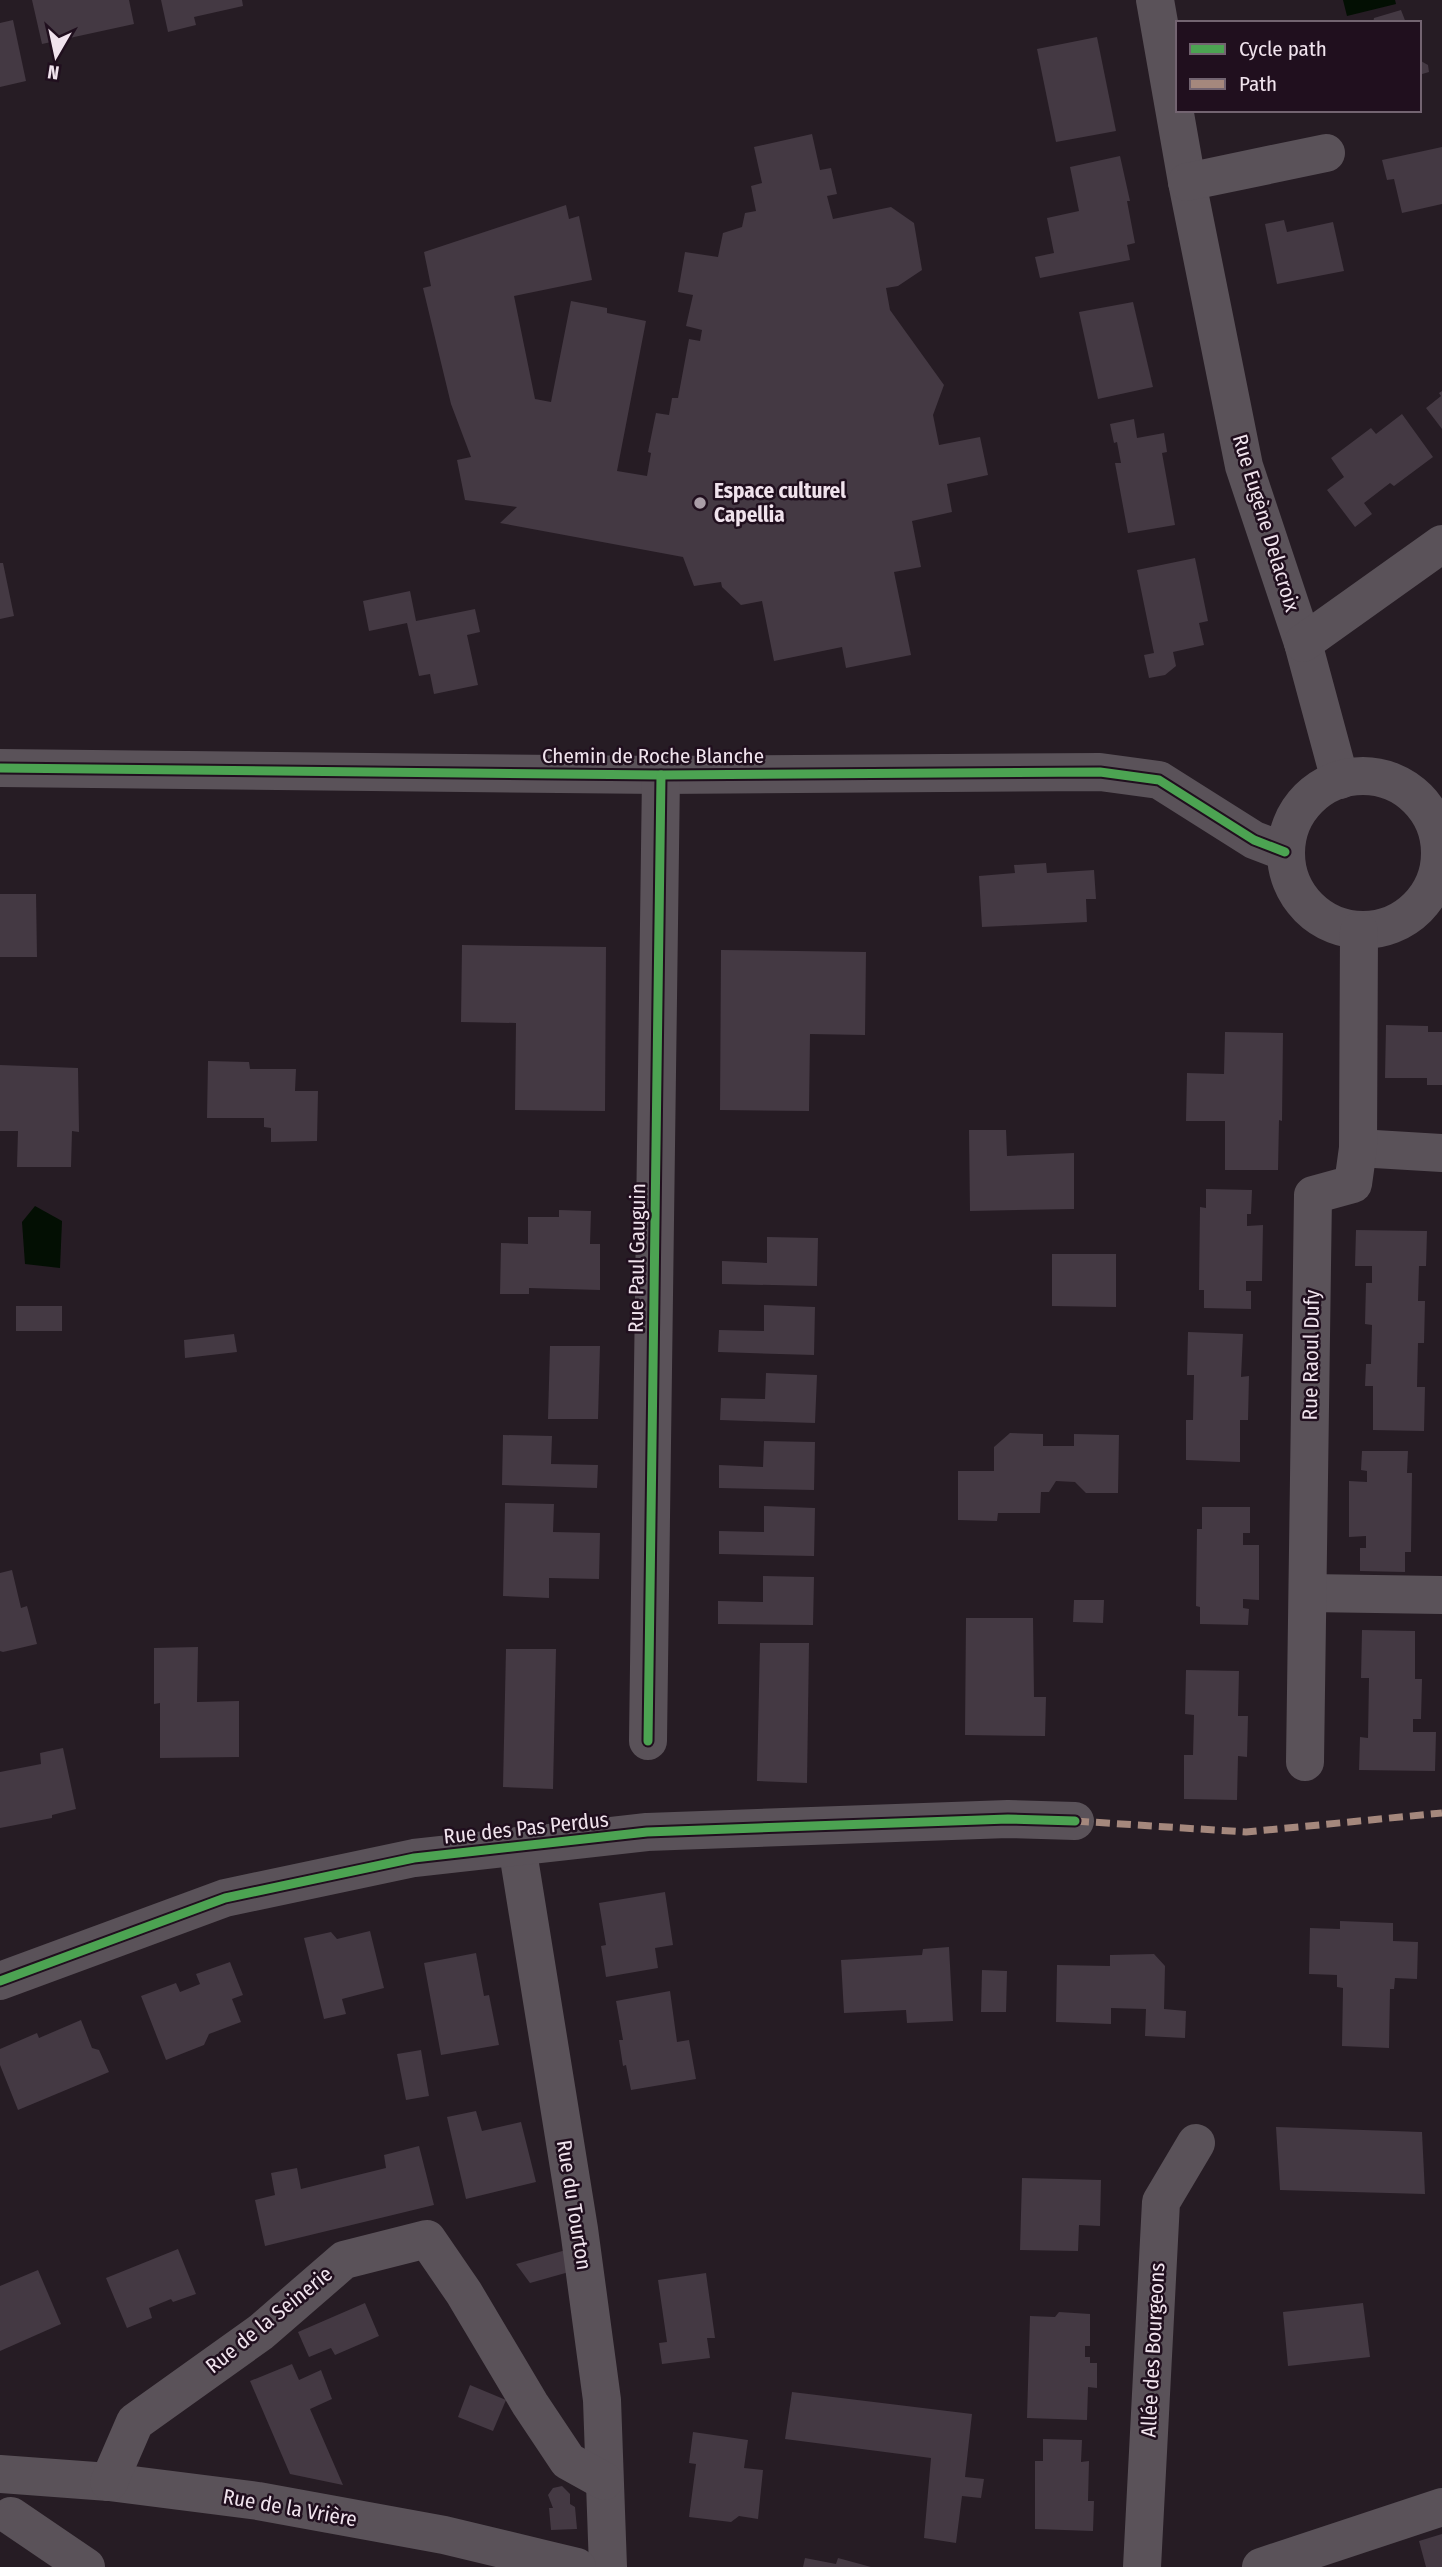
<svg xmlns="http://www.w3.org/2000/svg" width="1442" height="2567" font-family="'Fira Sans Condensed',sans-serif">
<rect width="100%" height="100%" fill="#261c24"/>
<g fill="#030f03">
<path d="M1343,0H1395L1396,4L1347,16Z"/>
<path d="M35,1206L62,1221L60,1268L25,1264L22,1222Z"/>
</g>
<g fill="#443943">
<path d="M32,0H129L134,24L42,44Z"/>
<path d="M161,0H242L243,6L194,17L196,25L168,32Z"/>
<path d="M1401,10L1406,23H1373L1374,18Z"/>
<path d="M13,20L26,81L0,87V23Z"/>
<path d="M1097,37L1116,131L1056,142L1037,49Z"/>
<path d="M1419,60L1428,65L1429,72L1419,75Z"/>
<path d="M812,134L820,170L831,168L837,194L827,196L833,219L891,207L914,223L922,270L898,286L886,288L890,310L944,385L933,415L939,445L980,437L988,475L947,484L952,512L912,521L921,567L894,572L911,655L846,668L842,647L774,661L762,601L741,605L722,587L721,582L694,586L683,557L500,523L517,507L465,500L457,460L471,457L451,404L423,288L431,286L424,252L566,205L569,219L579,216L592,280L514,296L535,399L551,402L571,301L607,308V313L646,321L617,471L647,476L651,453L648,452L656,413L669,415L672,398H678L689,339L700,341L702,330L686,326L693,295L678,292L685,252L718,257L723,233L742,227L745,213L756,211L751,186L762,183L754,147Z"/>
<path d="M1442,147V204L1402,213L1394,179L1387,180L1382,160Z"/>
<path d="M1120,156L1130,201H1127L1135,243L1127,245L1130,260L1040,278L1035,257L1054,253L1047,218L1079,211L1070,167Z"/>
<path d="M1284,220L1287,232L1333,222L1344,271L1277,284L1265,224Z"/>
<path d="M1133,302L1153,387L1098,399L1079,312Z"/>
<path d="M1442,391V429L1426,408L1441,396L1439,393Z"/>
<path d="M1402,414L1433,457L1394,486L1390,483L1364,503L1372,514L1355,527L1327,490L1344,477L1331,458L1371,428L1376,434Z"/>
<path d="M1134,419L1137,438L1164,433L1167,452L1162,453L1175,525L1128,533L1115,463H1121L1117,442L1114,443L1110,424Z"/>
<path d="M1195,558L1208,621L1199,623L1204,645L1173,652L1176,666L1165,675L1149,678L1144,655L1154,653L1137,570Z"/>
<path d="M0,563H3L14,616L0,619Z"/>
<path d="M410,591L416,621L475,609L480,632L467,635L478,685L434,694L430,674L419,676L407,623L369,631L363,601Z"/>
<path d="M1046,863L1047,873L1094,870L1096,899H1086L1087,922L982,927L979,876L1015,873L1014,865Z"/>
<path d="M0,894H36L37,957H0Z"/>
<path d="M462,945L606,947L605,1111L515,1110L516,1023L461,1022Z"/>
<path d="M721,950L866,952L865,1035L810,1034L809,1111L720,1110Z"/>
<path d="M1386,1025L1428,1026V1032H1442V1085H1427V1078H1385Z"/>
<path d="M1225,1032L1283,1033L1282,1121L1279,1120L1278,1170H1225V1121H1186L1187,1073L1224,1074Z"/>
<path d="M208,1061L249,1062L250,1069H296L295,1091H318L317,1141L271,1142V1128L264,1127V1118H207Z"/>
<path d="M0,1065L78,1068L79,1132L72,1131L71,1167H17L18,1131H0Z"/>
<path d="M969,1130H1006L1007,1156L1074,1153V1209L970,1211Z"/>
<path d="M1206,1189L1252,1190L1251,1214H1247V1226L1263,1225L1262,1281H1246V1291H1251V1309L1204,1308V1290H1199L1200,1207L1206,1208Z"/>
<path d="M559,1210L591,1211L590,1244H600V1290L529,1288V1294H500L501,1243L528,1244V1217H559Z"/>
<path d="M1356,1230L1427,1231L1426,1266H1419L1418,1301H1425L1424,1343H1418L1417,1387H1425L1424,1431L1373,1430V1386H1365L1366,1364H1371L1372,1325L1365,1324L1366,1283H1372V1266H1355Z"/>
<path d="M767,1237L818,1238L817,1286L722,1284V1261L767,1263Z"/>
<path d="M1052,1254H1116V1307L1052,1306Z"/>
<path d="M764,1305L815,1307L814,1355L718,1352L719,1330L764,1331Z"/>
<rect x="16" y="1306" width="46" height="25"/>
<path d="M1188,1332L1243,1334L1241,1377L1249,1376L1248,1420H1240V1462L1186,1460V1420H1193L1194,1375H1187Z"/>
<path d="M234,1334L237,1352L185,1358L184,1340Z"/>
<path d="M550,1346H600L598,1419H548Z"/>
<path d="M766,1373L817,1375L815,1423L720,1420L721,1398L765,1399Z"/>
<path d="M1010,1433L1043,1434V1446H1074V1434L1119,1435L1118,1493H1086L1075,1482L1056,1481L1049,1492H1041L1040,1513H998L997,1521L958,1520V1471H994V1447Z"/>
<path d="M503,1435L552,1436L551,1464L598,1465L597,1488L502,1485Z"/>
<path d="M764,1441L815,1442L814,1490L719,1488V1465L763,1467Z"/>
<path d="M1362,1451H1408L1407,1473H1412L1411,1552H1405V1572L1360,1571V1548H1366V1536L1349,1537V1481L1367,1482V1471L1361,1470Z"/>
<path d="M505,1503L554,1504L553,1532L600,1533L599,1579L549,1578V1598L503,1596Z"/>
<path d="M764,1506L815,1508L814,1556L719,1554V1531L764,1532Z"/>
<path d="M1202,1507H1250V1533H1243V1545H1259V1600L1243,1599V1608L1249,1609L1248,1625L1200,1624V1607L1196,1606L1197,1529H1202Z"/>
<path d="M12,1570L21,1608L27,1606L37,1644L3,1652L0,1651V1573Z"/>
<path d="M763,1576L814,1577L813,1625L718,1624V1601L763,1602Z"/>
<path d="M1074,1600H1104L1103,1623L1073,1622Z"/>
<path d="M966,1618H1033L1034,1697H1046L1045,1736L965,1735Z"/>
<path d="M1362,1630L1415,1631V1679H1422L1421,1719H1413V1732H1436L1435,1771L1359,1770L1360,1737L1368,1738L1369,1678H1361Z"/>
<path d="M760,1643H809L807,1783L757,1781Z"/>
<path d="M198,1647L197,1702L239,1701V1757L160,1758V1703L154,1704V1648Z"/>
<path d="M506,1649H556L553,1789L503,1787Z"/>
<path d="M1186,1670L1239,1671L1238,1716H1248L1247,1757L1238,1756L1237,1800L1184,1799V1755H1193L1194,1715L1185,1714Z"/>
<path d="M63,1748L76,1809L52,1815V1818L0,1828V1772L41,1764L40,1753Z"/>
<path d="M665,1892L673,1945L655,1948L658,1968L606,1977L601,1946L606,1945L599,1903Z"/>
<path d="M1340,1921L1393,1923V1941L1418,1942L1417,1979L1395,1978L1394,1989H1390L1389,2048L1342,2046L1343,1988L1337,1987V1975L1309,1974L1310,1928L1340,1929Z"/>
<path d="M370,1931L384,1988L342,1999L346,2014L324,2019L304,1938L331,1932L337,1939Z"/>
<path d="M949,1947L953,2021L907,2023L906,2010L844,2013L841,1960L922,1955L923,1949Z"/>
<path d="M476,1953L484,1996L489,1995L499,2045L441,2055L424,1963Z"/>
<path d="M1154,1954L1165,1966L1164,2009L1186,2011L1185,2038L1145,2036L1146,2009L1111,2008V2024L1056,2022L1057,1965L1110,1966V1955Z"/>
<path d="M230,1962L243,1995L232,1999L241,2022L209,2034L204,2045L166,2060L141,1996L176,1983L180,1992L200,1984L196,1974Z"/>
<path d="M982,1970L1007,1971L1006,2012H981Z"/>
<path d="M670,1991L677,2042L689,2040L696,2079L631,2090L626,2065L623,2066L619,2040H623L616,2001Z"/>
<path d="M81,2020L92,2048L99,2050L109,2072L18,2110L0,2065V2049L37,2033L39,2038Z"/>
<path d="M421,2050L429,2096L406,2100L397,2054Z"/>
<path d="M476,2111L482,2131L521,2122L536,2182L466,2199L447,2117Z"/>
<path d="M1276,2127L1422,2132L1425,2194L1280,2190Z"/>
<path d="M419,2146L434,2205L265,2246L255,2200L275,2195L271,2173L297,2168L301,2189L386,2168L384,2155Z"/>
<path d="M1022,2178L1101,2180L1100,2226L1079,2225L1078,2251L1020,2250Z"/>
<path d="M178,2249L196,2294L173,2302L171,2299L149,2308L152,2318L127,2328L106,2278Z"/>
<path d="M566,2250L569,2272L530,2283L516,2264Z"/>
<path d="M38,2270L61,2324L0,2351V2286Z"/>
<path d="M706,2273L715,2338H707L710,2358L662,2364L659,2343L667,2342L658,2280Z"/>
<path d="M365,2303L379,2336L335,2355L331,2348L309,2357L298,2332Z"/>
<path d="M1363,2303L1370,2357L1288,2366L1283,2312Z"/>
<path d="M1059,2312L1090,2314V2346H1085V2357H1090V2363H1097V2388L1088,2387L1087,2420L1027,2418L1030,2316L1055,2317Z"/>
<path d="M292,2364L299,2380L321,2370L332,2399L310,2409L343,2485L290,2474L250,2381Z"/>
<path d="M470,2385L506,2400L493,2431L458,2417Z"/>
<path d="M792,2392L972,2414L965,2477L984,2479L981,2498L962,2496L956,2543L924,2538L931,2458L785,2439Z"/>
<path d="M693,2432L748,2440L744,2468L763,2470L758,2519L739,2516L731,2522L689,2517L696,2464L689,2463Z"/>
<path d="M1043,2439L1082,2440L1081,2462L1089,2461L1088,2501H1094L1093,2531L1035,2529V2461H1043Z"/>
<path d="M562,2486L570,2494V2504L575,2507L577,2529L551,2530L549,2508H553L548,2495L553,2488Z"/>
<path d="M1442,2534V2567H1426L1419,2541Z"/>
<path d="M805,2558L836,2564L838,2558L871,2567H803Z"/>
</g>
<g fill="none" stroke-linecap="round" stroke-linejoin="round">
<g stroke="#5a5259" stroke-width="38">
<path d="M1155,0L1187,182L1244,466L1303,643L1340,780"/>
<path d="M1187,182L1326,153"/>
<path d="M1303,643L1442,544"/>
<path d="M0,768L661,775L1100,772L1159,780L1254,840L1285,852"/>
<circle cx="1363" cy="853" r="77"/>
<path d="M1358,1148L1442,1153"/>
<path d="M1308,1593L1442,1595"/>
<path d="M648,1741L661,775"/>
<path d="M1305,1762L1313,1195L1353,1184L1358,1148L1359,931"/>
<path d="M517,1846L579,2229L602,2400L608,2567"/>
<path d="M0,1981L225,1898L414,1858L647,1832L1008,1819L1075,1821"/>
<path d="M0,2474L109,2482L258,2501L444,2535L577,2567"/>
<path d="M109,2482L135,2422L261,2332L344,2260L427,2239L464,2293L530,2404L568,2461L604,2481"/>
<path d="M11,2516L86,2567"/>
<path d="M1142,2567L1161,2202L1196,2143"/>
<path d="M1261,2567L1442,2507"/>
</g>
<path stroke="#a5887d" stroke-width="7" stroke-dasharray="14 7" stroke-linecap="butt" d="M1075,1821L1246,1832L1442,1813"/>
<g stroke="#200f1e" stroke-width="13">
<g id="cycleway">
<path d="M0,768L661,775L1100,772L1159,780L1254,840L1285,852"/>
<path d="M648,1741L661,775"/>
<path d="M0,1981L225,1898L414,1858L647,1832L1008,1819L1075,1821"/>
</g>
</g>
<use href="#cycleway" stroke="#4ca352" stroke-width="9"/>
</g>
<circle fill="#a99da7" stroke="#200f1e" stroke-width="2.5" cx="700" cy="503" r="7"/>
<g text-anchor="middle" stroke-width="5" stroke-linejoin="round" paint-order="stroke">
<g font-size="21" font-weight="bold" fill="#f0e3ed" stroke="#200f1e" text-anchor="start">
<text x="714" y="498">Espace culturel<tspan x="714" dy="24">Capellia</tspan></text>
</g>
<g font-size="21" fill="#f0e3ed" stroke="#200f1e">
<text transform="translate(1266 523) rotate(73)" y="7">Rue Eugène Delacroix</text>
<text x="653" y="763">Chemin de Roche Blanche</text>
<text transform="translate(637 1258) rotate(-89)" y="7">Rue Paul Gauguin</text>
<text transform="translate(1311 1355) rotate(-89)" y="7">Rue Raoul Dufy</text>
<text transform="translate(526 1828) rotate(-6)" y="7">Rue des Pas Perdus</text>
<text transform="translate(574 2205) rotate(81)" y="7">Rue du Tourton</text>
<text transform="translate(269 2320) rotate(-39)" y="7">Rue de la Seinerie</text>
<text transform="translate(1153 2350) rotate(-87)" y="7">Allée des Bourgeons</text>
<text transform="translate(290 2508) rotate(10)" y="7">Rue de la Vrière</text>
</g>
</g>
<rect x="1176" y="21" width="245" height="91" fill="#200f1e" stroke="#736471" stroke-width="2"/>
<rect x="1190" y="44" width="35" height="10" fill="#4ca352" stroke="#736471" stroke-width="2"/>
<text x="1239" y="56" font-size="21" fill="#f0e3ed">Cycle path</text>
<rect x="1190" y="79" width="35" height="10" fill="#a5887d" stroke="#736471" stroke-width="2"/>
<text x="1239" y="91" font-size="21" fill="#f0e3ed">Path</text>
<g transform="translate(56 56) rotate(189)" stroke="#200f1e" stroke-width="5" paint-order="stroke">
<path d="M0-5L12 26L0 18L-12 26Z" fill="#f0e3ed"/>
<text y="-10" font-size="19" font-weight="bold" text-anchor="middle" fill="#f0e3ed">N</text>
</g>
</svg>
